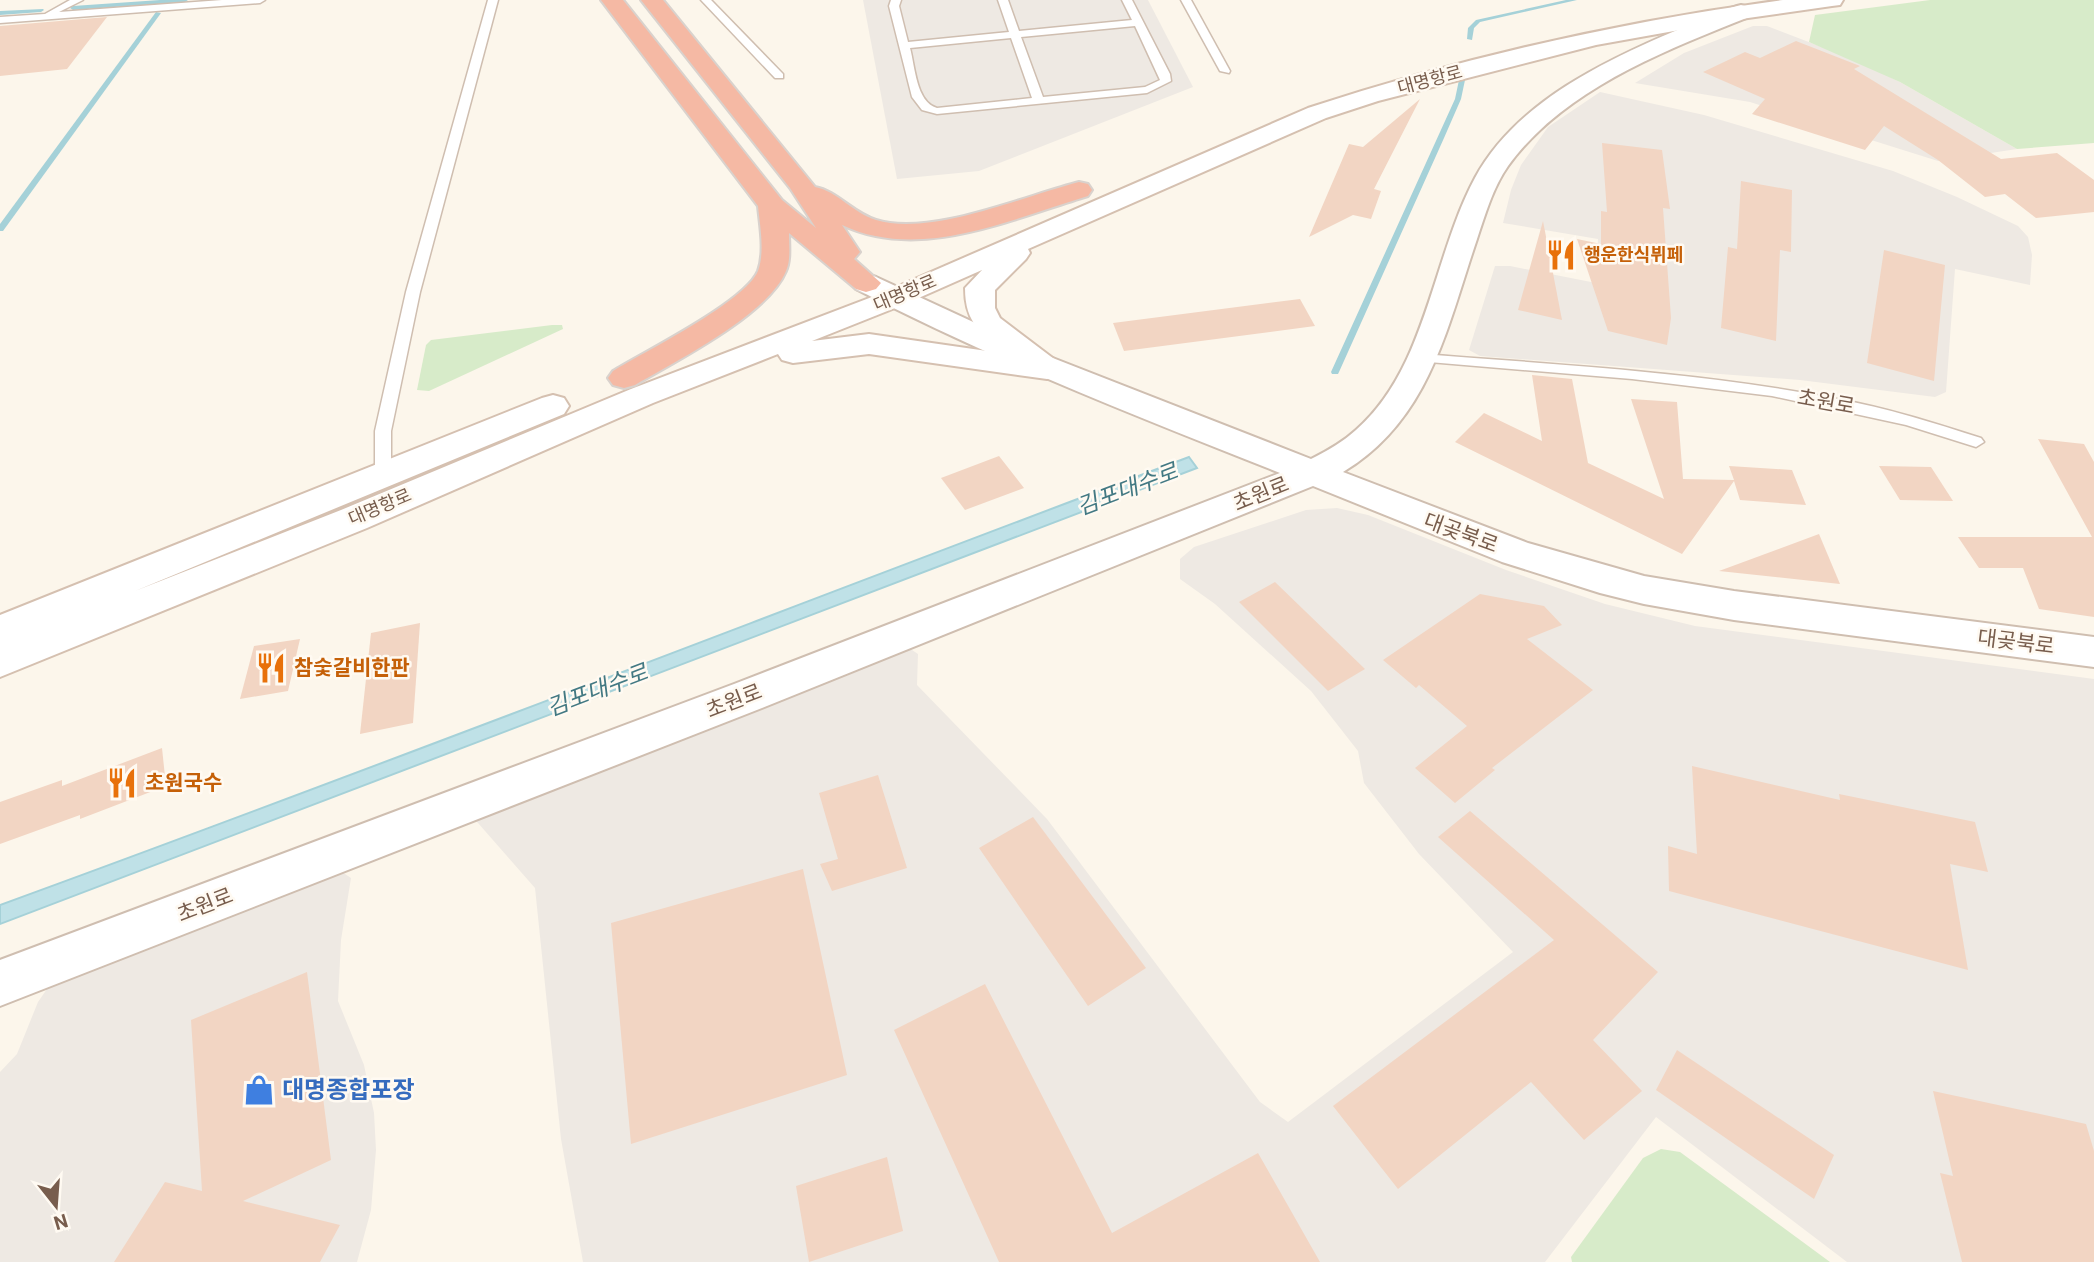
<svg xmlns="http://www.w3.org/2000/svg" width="2094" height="1262" font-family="Roboto,'Noto Sans KR',sans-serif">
<rect width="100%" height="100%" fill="#fcf6eb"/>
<g fill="#eee9e3">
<path d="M863,0H1148L1193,87L979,171L897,179Z"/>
<path d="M1753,26H1767L1853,59L1900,82L2017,149L1938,161L1750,102L1635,83L1684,53Z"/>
<path d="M1600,92L1704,115L1893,171L1957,197L2018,226L2028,237L2032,255L2030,285L1955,269L1946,392L1935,397L1800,380L1480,356L1469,350L1495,266H1510L1596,283L1598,239L1503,223L1511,190L1521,165L1548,127Z"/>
<path d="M1337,508L1368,515L1506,570L1605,604L1695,626L2094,679V1262H1847L1656,1117L1545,1262H583L561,1139L535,888L471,815L906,646L918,654L917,685L1047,819L1260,1102L1288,1122L1513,952L1419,854L1364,783L1358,751L1311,691L1215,604L1180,579V559L1194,547L1306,510Z"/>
<path d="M342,872L351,878L341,940L338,1001L364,1065L374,1113L376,1150L371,1210L357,1262H0V1072L17,1054L38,1002L47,989L61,978Z"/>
</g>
<g fill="#d7ebc9">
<path d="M1930,0H2094V143L2017,149L1900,82L1809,42L1815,15Z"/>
<path d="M552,325H562L563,329L429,391L417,390L426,345L431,340Z"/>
<path d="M1661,1149L1680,1152L1830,1262H1572L1571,1257L1643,1158Z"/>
</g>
<path fill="#bfe1e7" stroke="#a5d1d8" stroke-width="2" d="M1189,457L1197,468L0,924V905C398,760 792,606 1189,457Z"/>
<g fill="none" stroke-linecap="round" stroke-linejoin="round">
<g fill="#a5d1d8" fill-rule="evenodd">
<path d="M160,0H188L185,2L73,10L70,8L73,6Z"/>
<path d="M1566,0H1577L1480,22L1474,28L1472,40L1467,39L1468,28L1476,20Z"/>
<path d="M43,9L44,10L41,12L0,15V11Z"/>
<path d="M156,12L161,13L3,231H0V224Z"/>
<path d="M1462,78L1465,80L1461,99L1444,138L1339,372L1338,374H1332L1331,372L1455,99L1459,80Z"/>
</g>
</g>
<g fill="#f2d5c3">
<path d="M107,17L67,69L0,76V26Z"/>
<path d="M1796,41L1860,66L1854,69L2001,159L2057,153L2094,180V212L2036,218L2005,194L1985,197L1938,160L1884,126L1865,150L1752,114L1765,99L1703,72L1745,52L1760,58Z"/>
<path d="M1420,99L1374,189L1381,191L1371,219L1353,215L1309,237L1349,144L1363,147Z"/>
<path d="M1602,143L1662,150L1670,209L1663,208L1671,318L1667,345L1608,331L1577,239L1601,244V211L1607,212Z"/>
<path d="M1741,181L1792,190L1791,252L1780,250L1776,341L1721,328L1728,247L1737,249Z"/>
<path d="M1543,221L1562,320L1518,310Z"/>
<path d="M1884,250L1945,265L1934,381L1867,363Z"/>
<path d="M1300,299L1315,326L1124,351L1113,323Z"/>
<path d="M1532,375L1572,379L1588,463L1664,499L1631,399L1677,402L1683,479L1734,480L1729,466L1792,470L1806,505L1740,500L1734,481L1682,554L1455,442L1484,413L1542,441Z"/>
<path d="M2038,439L2084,444L2094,462V617L2039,609L2023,568H1979L1958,537H2092Z"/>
<path d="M999,456L1024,488L965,510L941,478Z"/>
<path d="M1879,466L1931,467L1953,501L1900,500Z"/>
<path d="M1819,534L1840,584L1719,571Z"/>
<path d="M1275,582L1365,669L1328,691L1239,602Z"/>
<path d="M1480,594L1544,606L1562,625L1527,639L1593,690L1492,768L1495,770L1455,803L1415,768L1467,726L1419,685L1416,688L1383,660Z"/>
<path d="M420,623L413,723L360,734L371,633Z"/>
<path d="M300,639L288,691L240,699L254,646Z"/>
<path d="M162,748L166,786L80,819V815L0,844V802L62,780V786Z"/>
<path d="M1692,766L1840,800L1839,794L1975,822L1988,872L1950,864L1968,970L1669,891L1668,846L1697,854Z"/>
<path d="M878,775L907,868L832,891L820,864L838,859L819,793Z"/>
<path d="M1470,811L1658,972L1593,1040L1642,1091L1584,1140L1531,1082L1398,1189L1333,1106L1554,940L1438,837Z"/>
<path d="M1033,817L1146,968L1088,1006L979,848Z"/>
<path d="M803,869L847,1075L631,1144L611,923Z"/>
<path d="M307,972L331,1160L243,1201L340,1225L320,1262H114L165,1182L202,1191L191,1020Z"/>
<path d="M985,984L1112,1233L1258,1153L1320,1262H999L894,1030Z"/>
<path d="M1677,1050L1834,1155L1814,1199L1656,1090Z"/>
<path d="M1933,1091L2086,1124L2094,1151V1262H1962L1940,1173L1953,1176Z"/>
<path d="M887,1157L903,1231L809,1262L796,1186Z"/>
</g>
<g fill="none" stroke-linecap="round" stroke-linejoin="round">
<g stroke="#cfbeb0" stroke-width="3">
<g id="service">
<path d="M70,0H83L59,12L222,0H265L260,3L0,23V17L45,14Z"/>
<path d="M488,0H498L420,292L391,431V474L383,479L375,474V431L406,292Z"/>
<path d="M701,0H711L783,74V78H775Z"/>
<path d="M891,0H901L899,6L908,42L1009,32L998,0H1008L1019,31L1132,20L1122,0H1132L1170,74L1171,81L1147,93L937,114L922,110L912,97L889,6ZM1135,26L1160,80L1145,87L1043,97L1021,37ZM1011,38L1032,98L937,108C916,102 915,66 910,48Z"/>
<path d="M1181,0H1191L1230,71L1229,73L1220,71Z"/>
<path d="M1422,354C1561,365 1701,372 1838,399C1887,408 1934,423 1981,438L1984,442L1976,447L1906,425L1772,396L1632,379L1417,361V355Z"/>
</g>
</g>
<g stroke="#cfbeb0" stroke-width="4">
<path id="tertiary" d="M1741,5L1749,7L1752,12L1749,17C1664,51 1564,89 1508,166C1493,187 1485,215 1477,239C1447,327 1430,420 1343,472L1528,543L1644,576L1734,591L2094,637V667L1734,620L1644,604L1600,593L1502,562L1313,486L762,708L0,1006V960L734,684L1280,473C1136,416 993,360 856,289L851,283L856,277L866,274L876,277L1040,353L1311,459C1327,451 1343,442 1356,430C1427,368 1432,258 1475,178C1516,102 1606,60 1682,28C1701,20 1721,10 1741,5Z"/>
</g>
<g stroke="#d5c0b0" stroke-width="4">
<path id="secondary" d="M1783,0H1843L1840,5L1832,6L1741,19L1596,45L1378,101L1326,118L1028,249L1030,253L1026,259L995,290V308L1000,318L1058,362L1063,369L1058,376L1047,379L869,354L793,363L782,360L778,354L653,403L367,528L0,677V615L542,398L553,395L564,398L569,406L564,414L135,591L341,510L631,389L885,292L1308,108C1461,58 1623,21 1783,0ZM982,270L965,288C965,325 982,333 1008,354L869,334L812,341L905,304Z"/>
</g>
<g stroke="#d9d2cd" stroke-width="4">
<path id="motorway" d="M601,0H623L782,200L816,228L790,188L641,0H663L815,187C837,191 853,213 876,220C930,237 1024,196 1079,182L1088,184L1092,190L1088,196C1011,219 920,262 842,225L860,252L854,259L881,283L876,289L866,292L856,289L789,233C789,245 791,260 786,271C768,315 676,361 635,385L624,388L613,385L608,378L613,371C644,352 745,302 758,271C765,252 760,226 758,206Z"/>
</g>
<use href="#service" fill="#fff" fill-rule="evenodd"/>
<use href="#tertiary" fill="#fff" fill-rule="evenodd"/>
<use href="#secondary" fill="#fff" fill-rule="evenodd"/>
<use href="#motorway" fill="#f5b9a4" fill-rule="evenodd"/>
</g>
<defs>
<g id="restaurant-bare" transform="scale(2.415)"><path d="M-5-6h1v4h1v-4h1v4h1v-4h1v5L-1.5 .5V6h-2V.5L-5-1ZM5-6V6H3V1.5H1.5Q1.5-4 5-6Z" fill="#e8710a" stroke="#fffaf2" stroke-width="2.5" paint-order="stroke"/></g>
<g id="shop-bare" transform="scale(2.415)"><path d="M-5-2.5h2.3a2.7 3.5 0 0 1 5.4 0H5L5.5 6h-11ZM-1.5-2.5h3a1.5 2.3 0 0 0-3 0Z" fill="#3f7fe0" stroke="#fffaf2" stroke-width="2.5" paint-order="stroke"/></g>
</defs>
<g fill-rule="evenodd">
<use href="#restaurant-bare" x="1561" y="255"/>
<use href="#restaurant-bare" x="271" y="668"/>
<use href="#restaurant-bare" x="122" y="783"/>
<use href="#shop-bare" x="259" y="1090"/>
</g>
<g text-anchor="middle" stroke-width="5" stroke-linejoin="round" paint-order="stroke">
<g font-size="18" fill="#785d4d" stroke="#fffaf2">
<text transform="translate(1430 80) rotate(-15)" y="6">대명항로</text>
<text transform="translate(905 293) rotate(-23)" y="6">대명항로</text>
<text transform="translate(380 507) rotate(-23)" y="6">대명항로</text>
</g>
<g font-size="18" font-weight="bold" fill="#c56008" stroke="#fffaf2" text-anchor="start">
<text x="1584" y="261">행운한식뷔페</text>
</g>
<g font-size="21" fill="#785d4d" stroke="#fffaf2">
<text transform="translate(1826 402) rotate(10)" y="7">초원로</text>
<text transform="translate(1261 494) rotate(-22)" y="7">초원로</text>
<text transform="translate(1461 533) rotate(20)" y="7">대곶북로</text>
<text transform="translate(2016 642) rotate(7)" y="7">대곶북로</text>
<text transform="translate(734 701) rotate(-21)" y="7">초원로</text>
<text transform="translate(205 905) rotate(-21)" y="7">초원로</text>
</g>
<g font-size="21" font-weight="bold" fill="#c56008" stroke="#fffaf2" text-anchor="start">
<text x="294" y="675">참숯갈비한판</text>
<text x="145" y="790">초원국수</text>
</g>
<g font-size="23" font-style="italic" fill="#437983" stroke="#fffaf2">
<text transform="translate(1127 489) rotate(-21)" y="8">김포대수로</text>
<text transform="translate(597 690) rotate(-21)" y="8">김포대수로</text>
</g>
<g font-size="24" font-weight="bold" fill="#366cbe" stroke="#fffaf2" text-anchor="start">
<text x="282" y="1098">대명종합포장</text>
</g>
</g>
<g transform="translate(56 1206) rotate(163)" stroke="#fffaf2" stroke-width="5" paint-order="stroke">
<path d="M0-5L12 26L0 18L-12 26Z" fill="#785d4d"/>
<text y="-10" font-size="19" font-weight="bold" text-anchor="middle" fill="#785d4d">N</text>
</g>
</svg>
